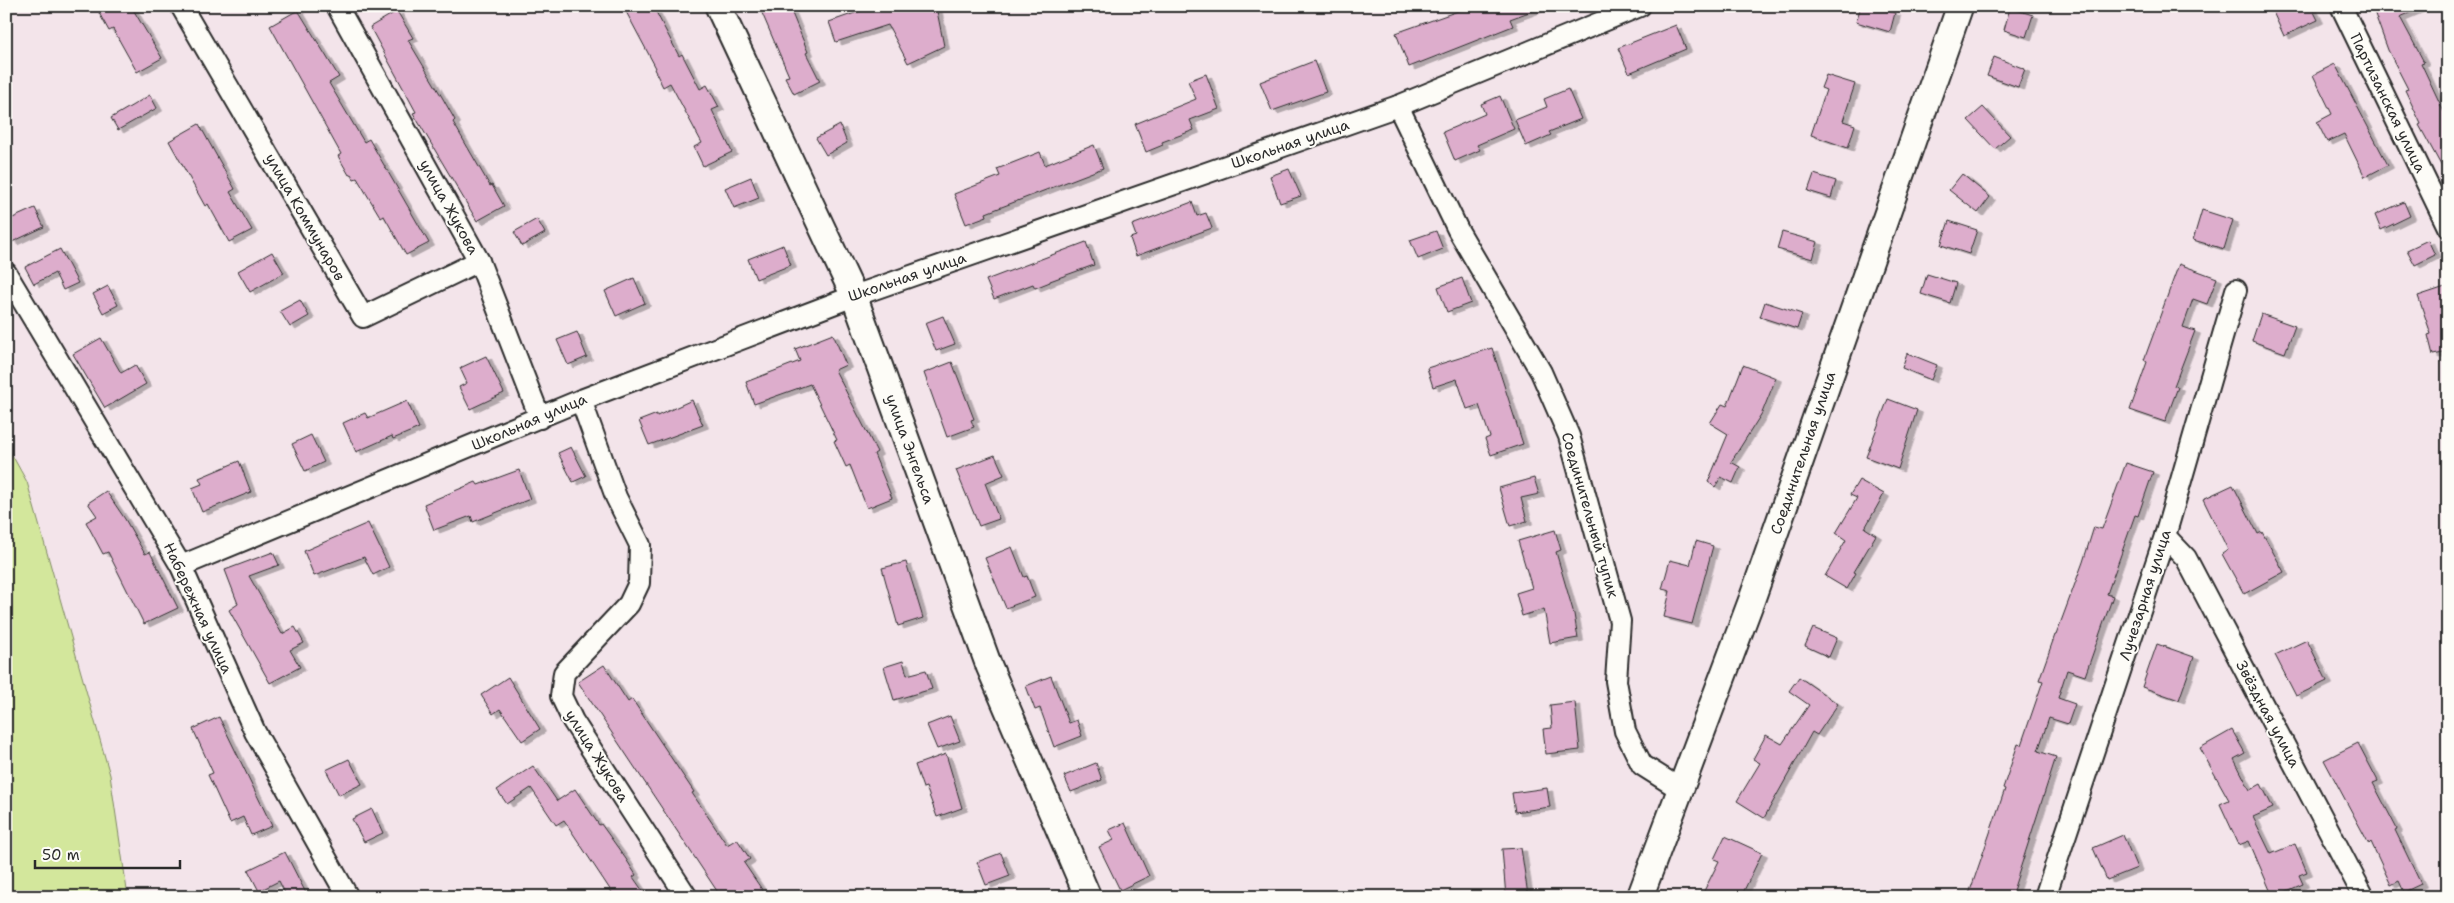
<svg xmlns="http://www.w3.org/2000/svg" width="2454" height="903" font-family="'Shantell Sans',sans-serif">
<defs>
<filter id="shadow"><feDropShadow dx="5.5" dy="3" stdDeviation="0" flood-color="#0004"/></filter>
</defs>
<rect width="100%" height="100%" fill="#f3e4ea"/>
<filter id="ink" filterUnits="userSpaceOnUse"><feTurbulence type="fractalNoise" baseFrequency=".02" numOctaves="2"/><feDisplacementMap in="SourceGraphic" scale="10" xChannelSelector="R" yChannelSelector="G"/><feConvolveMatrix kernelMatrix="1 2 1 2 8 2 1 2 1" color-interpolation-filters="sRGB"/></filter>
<g filter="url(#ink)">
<path fill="#d3e79c" stroke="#7f8964" d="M6,444L27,482L110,775L128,897H6Z"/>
<g fill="#ddadcc" stroke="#2b2b2b" filter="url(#shadow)">
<path d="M110,6H131L162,58L137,72L113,29L109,31L99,13Z"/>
<path d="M623,6H653L679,56L682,54L700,89L707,85L719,107L712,110L732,152L703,166L694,147L702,143L670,83L663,87L654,69L656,68Z"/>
<path d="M759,6H789L808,52L806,53L820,81L794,94L785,77L789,76Z"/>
<path d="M875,6H936L944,46L908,63L888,25L836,42L829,22Z"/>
<path d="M1472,6L1540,8L1510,19L1513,26L1409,67L1396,33Z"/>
<path d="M1861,6H1872L1895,13L1890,32L1856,22Z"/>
<path d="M2285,6H2311L2318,20L2284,36L2273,12Z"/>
<path d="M2372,6H2426L2400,17L2424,62L2421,63L2444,112L2448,110V178L2419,125L2421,124L2405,90L2408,89L2388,50Z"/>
<path d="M2010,8L2033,15L2026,37L2004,30Z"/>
<path d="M298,10L339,77L329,83L364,142L369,139L429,243L406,255L384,216L381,218L357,178L354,179L351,174L349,175L338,156L341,154L270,26Z"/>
<path d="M397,11L413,38L408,40L442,97L455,120L453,122L490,186L492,185L504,206L477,221L413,113L416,112L370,27Z"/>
<path d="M1676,25L1686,49L1629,73L1618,48Z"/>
<path d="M1994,57L2025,69L2018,87L1987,76Z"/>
<path d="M1314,61L1326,92L1272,111L1260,82Z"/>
<path d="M2335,64L2388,165L2365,177L2344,134L2327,142L2317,122L2332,114L2313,75Z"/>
<path d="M1206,74L1219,109L1190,120L1194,130L1162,142L1163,145L1146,152L1135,124L1196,99L1188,81Z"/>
<path d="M1826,75L1855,84L1843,121L1855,125L1848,148L1811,135L1826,90L1821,88Z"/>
<path d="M1568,89L1581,119L1549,132L1551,135L1526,146L1515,120L1547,107L1544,99Z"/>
<path d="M150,95L157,108L118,130L111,118Z"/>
<path d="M1500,96L1514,129L1477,145L1480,150L1455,161L1443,132L1485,114L1481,104Z"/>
<path d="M1983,107L2010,136L1995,149L1968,120Z"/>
<path d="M199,124L235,189L230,192L252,230L229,242L208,204L205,206L169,141Z"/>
<path d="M840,125L847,143L826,155L816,138Z"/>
<path d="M1094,145L1103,168L986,213L987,216L966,224L954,194L1000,176L997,169L1040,152L1045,165Z"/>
<path d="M1289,169L1301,196L1280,203L1270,176Z"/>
<path d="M1814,174L1836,181L1831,198L1808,191Z"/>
<path d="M1962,174L1990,197L1978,213L1949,190Z"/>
<path d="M751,177L759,198L734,208L725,188Z"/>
<path d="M1192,202L1197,216L1206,213L1212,228L1136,256L1130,238L1136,236L1132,225Z"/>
<path d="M2404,202L2410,216L2381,230L2375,215Z"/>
<path d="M35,208L44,227L12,242L6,230V221Z"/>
<path d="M2202,210L2233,220L2224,249L2193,240Z"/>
<path d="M537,219L545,233L522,246L514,232Z"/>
<path d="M1949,221L1977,230L1969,254L1941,245Z"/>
<path d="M1436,231L1443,249L1418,259L1410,240Z"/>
<path d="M1782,232L1818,242L1813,259L1777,249Z"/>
<path d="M2428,240L2435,255L2415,265L2407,250Z"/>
<path d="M1086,242L1094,265L1050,281V282L1035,288L1033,284L994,299L986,280Z"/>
<path d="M783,245L791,265L756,279L748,259Z"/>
<path d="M60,249L78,283L63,290L55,273L34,284L25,267Z"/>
<path d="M272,252L284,273L250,292L238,271Z"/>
<path d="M2179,264L2217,278L2207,304L2193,299L2183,327L2195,331L2174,386L2178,387L2165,422L2130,410L2147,362L2144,360Z"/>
<path d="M1927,274L1956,283L1950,303L1921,294Z"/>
<path d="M634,278L645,303L616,316L605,291Z"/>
<path d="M1462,278L1471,303L1447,312L1438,287Z"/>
<path d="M108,286L118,305L103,313L93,294Z"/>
<path d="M2448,286V352L2433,355L2428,335L2431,334L2418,296Z"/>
<path d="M300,300L309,316L290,327L280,311Z"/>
<path d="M1765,302L1802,314L1797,329L1760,317Z"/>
<path d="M2261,314L2295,326L2285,353L2252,341Z"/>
<path d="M943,316L955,344L936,351L925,323Z"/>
<path d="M577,332L587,357L568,365L557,340Z"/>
<path d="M833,334L846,365L835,370L877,452L874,454L892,498L867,508L850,465L846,467L834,441L837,440L810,384L754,404L746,382L800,361L795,349Z"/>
<path d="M101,338L121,373L135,365L146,384L105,408L73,354Z"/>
<path d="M1492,348L1523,444L1491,455L1485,439L1490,437L1479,405L1467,409L1457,379L1433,387L1427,368Z"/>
<path d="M1907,353L1937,365L1931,380L1902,368Z"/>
<path d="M486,356L504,393L470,409L459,387L467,383L460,368Z"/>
<path d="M952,362L974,419L971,420L974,427L947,437L924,373Z"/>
<path d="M1743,365L1776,378L1762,413L1731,462L1740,467L1733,483L1721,477L1715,487L1708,482L1728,434L1710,423L1722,404L1727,406Z"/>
<path d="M1888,399L1917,410L1898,469L1866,457Z"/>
<path d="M692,400L703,425L649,445L639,421L657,414V416Z"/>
<path d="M407,401L419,428L393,439L392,436L356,452L343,423L365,413L368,418Z"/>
<path d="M311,435L324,462L305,471L292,444Z"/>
<path d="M571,447L586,476L573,482L558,453Z"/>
<path d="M995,455L1004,475L985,483L999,519L979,526L956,470Z"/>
<path d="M239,461L251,492L202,512L192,488L202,484L199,478Z"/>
<path d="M2126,463L2153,472L2138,516L2135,515L2107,594L2113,596L2085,676L2067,670L2058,698L2075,704L2068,724L2049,718L2038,751L2056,757L2011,897H1978L1969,894L2005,789L2003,788L2018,744L2021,745L2043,681L2039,680L2055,635H2056L2083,562L2094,527L2102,529Z"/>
<path d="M519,470L530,499L473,522L471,516L434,530L424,504L476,482L478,485Z"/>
<path d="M1534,478L1539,494L1521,498L1527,521L1510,526L1499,488Z"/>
<path d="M1859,480L1884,494L1865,528L1876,535L1854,572L1856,573L1847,589L1825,576L1846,540L1836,533L1857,498L1850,495Z"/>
<path d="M2233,485L2258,534L2262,532L2284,572L2244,594L2222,554L2228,550L2203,499Z"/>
<path d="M106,491L125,519L145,554L150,552L178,608L144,624L108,552L103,554L86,522L97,516L88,503Z"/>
<path d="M368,523L389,567L373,575L364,557L314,576L304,551Z"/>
<path d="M1555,530L1561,550L1556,552L1574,614L1578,638L1550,643L1544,609L1522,616L1516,593L1532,588L1518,541Z"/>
<path d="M1696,541L1713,546L1692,624L1664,617L1670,591L1662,589L1670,560L1690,565Z"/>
<path d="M1012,547L1024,577L1027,576L1035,597L1006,608L985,558Z"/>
<path d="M273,552L279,565L249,576L282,634L295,627L304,643L290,650L300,667L270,683L229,610L238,604L225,570Z"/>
<path d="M906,562L923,618L898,626L882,568Z"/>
<path d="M1813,628L1837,638L1829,657L1805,646Z"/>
<path d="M2307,640L2327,681L2296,696L2275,655Z"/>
<path d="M2157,644L2194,657L2179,700L2142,687Z"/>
<path d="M903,661L907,675L926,670L932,689L894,700L884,667Z"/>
<path d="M604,665L628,702L632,699L694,792L692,793L727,845L737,839L750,859L744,863L767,897H721L578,682Z"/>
<path d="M1051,676L1069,723L1077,720L1082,736L1054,747L1040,708L1035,710L1026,686Z"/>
<path d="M508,677L540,729L522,741L500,709L493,714L481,695Z"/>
<path d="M1799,677L1838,704L1817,735L1812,732L1764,818L1737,801L1760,763L1753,759L1766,735L1782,744L1809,705L1789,691Z"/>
<path d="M1575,702L1580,750L1546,754L1543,729L1552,728L1550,705Z"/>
<path d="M950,716L960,741L937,749L927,725Z"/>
<path d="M219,717L272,826L251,835L243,817L230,823L208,775L213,773L193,729Z"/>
<path d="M2232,730L2245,753L2234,759L2250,790L2261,784L2273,808L2253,817L2271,854L2295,844L2307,872L2299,875L2303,884L2273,897L2249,841L2239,845L2220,804L2229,800L2200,748Z"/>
<path d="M2358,743L2378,781L2373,783L2397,829L2395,830L2421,884L2404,892L2399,881L2391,885L2371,842L2369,844L2324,760Z"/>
<path d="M946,754L962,808L937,817L926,787L923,788L915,765Z"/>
<path d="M349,759L362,784L339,795L326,770Z"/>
<path d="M1096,763L1102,780L1071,792L1064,776Z"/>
<path d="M533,766L557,801L575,789L599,825L601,824L626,859L636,875L633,877L647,897H615L564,820L556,825L531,788L507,804L497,790Z"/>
<path d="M1547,788L1550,807L1515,812L1512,793Z"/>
<path d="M372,809L383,833L364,842L352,819Z"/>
<path d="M1125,823L1149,876L1120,890L1099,847L1114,840L1109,830Z"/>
<path d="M2123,835L2137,868L2107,880L2093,848Z"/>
<path d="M1725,836L1762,853L1741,897H1701L1719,861L1714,859Z"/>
<path d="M1521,848L1528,895L1506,897L1502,849Z"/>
<path d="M285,852L308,897H287L279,881L259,891L248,870Z"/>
<path d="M1001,853L1010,876L986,885L977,862Z"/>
</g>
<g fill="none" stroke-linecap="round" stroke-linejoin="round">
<g stroke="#2b2b2b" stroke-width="24">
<g id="minor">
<path d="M181,6L363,317L479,261"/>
<path d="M337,6L479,261L540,418"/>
<path d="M2341,6L2448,227"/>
<path d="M1398,106L1458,230L1541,372L1569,436L1620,621L1616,681L1625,731L1642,765L1680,789"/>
<path d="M6,273L181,566L255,732L348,897"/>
<path d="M581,400L616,497L640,545L639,583L629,604L564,673L561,696L573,721L687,897"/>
<path d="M2165,536L2186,558L2364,897"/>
<path d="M181,566L581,400L854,296L1398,106L1640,6"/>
<path d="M2045,897L2165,536L2236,290"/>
</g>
</g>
<g stroke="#2b2b2b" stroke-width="29">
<g id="tertiary">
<path d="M718,6L854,296L989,666L1088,897"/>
<path d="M1640,897L1752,599L1960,6"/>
</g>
</g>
<use href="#minor" stroke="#fdfcf7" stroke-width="20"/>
<use href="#tertiary" stroke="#fdfcf7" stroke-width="25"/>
</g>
</g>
<g text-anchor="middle" stroke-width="4" stroke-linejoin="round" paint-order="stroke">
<g font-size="15" fill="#2b2b2b" stroke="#fdfcf7">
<text transform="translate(2388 103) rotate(64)" y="5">Партизанская улица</text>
<text transform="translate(1290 144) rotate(-19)" y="5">Школьная улица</text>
<text transform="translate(449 207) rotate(61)" y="5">улица Жукова</text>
<text transform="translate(305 217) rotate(60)" y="5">улица Коммунаров</text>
<text transform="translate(907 277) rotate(-19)" y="5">Школьная улица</text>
<text transform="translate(529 422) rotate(-23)" y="5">Школьная улица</text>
<text transform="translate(910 449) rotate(70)" y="5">улица Энгельса</text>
<text transform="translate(1803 453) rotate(-71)" y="5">Соединительная улица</text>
<text transform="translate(1590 515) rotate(74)" y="5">Соединительный тупик</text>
<text transform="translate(2145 595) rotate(-72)" y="5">Лучезарная улица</text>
<text transform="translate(198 608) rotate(65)" y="5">Набережная улица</text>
<text transform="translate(2268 714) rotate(62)" y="5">Звёздная улица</text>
<text transform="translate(597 756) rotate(58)" y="5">улица Жукова</text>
</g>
</g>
<rect width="2454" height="903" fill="none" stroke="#fdfcf7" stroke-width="25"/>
<rect x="12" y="12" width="2429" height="878" fill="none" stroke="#2b2b2b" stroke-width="2" filter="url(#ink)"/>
<path d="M35 860v8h145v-8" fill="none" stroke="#2b2b2b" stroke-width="2.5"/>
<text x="42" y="860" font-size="15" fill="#2b2b2b" stroke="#fdfcf7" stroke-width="4" paint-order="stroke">50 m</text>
</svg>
